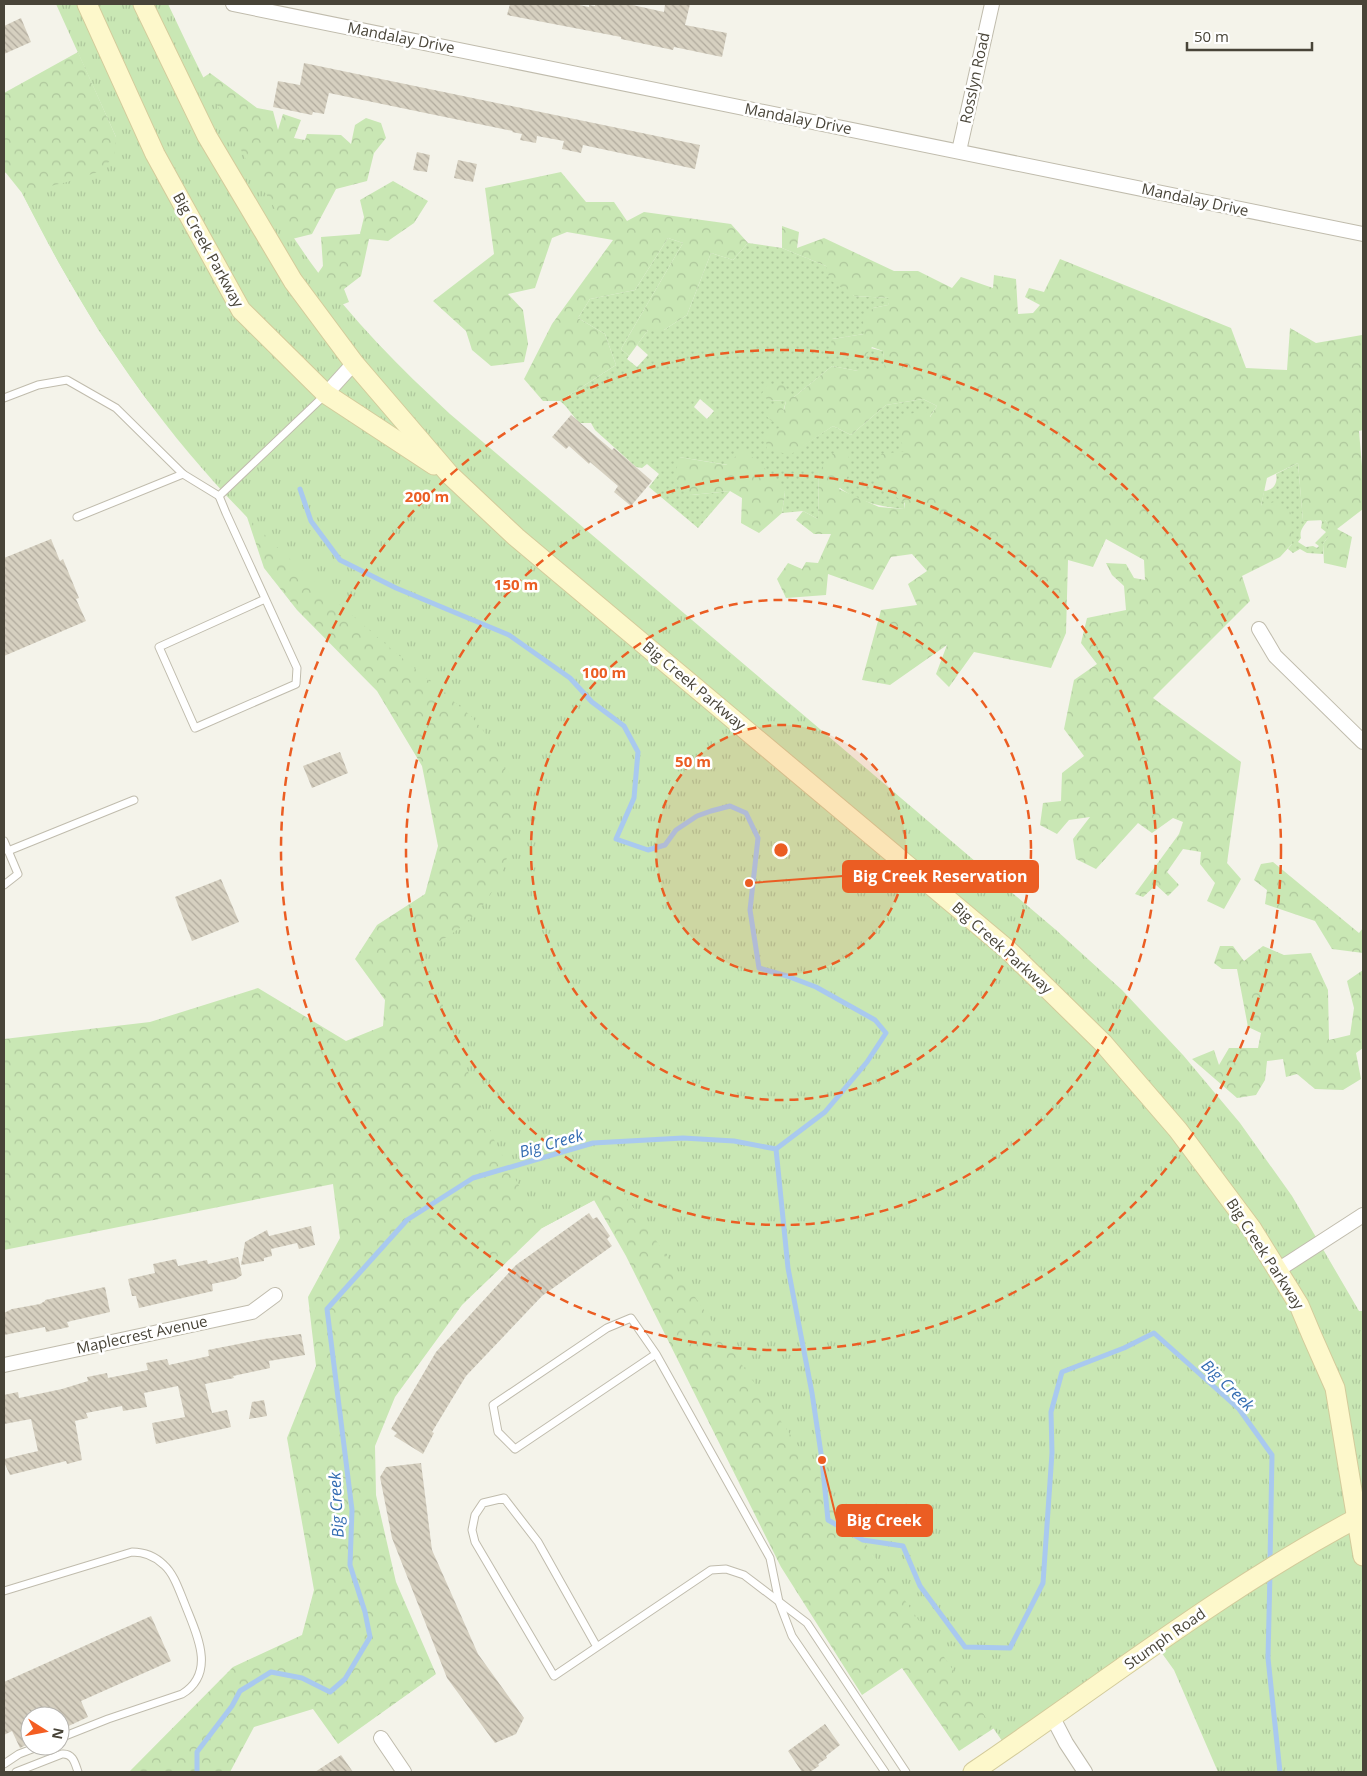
<svg xmlns="http://www.w3.org/2000/svg" width="1367" height="1776" font-family="'Open Sans',sans-serif">
<defs>
<pattern id="grass-dots" width="8" height="8" patternUnits="userSpaceOnUse" patternTransform="scale(1.25)"><rect width="8" height="8" fill="#c9e7b4"/><path d="M2 2h.1M6 6h.1" fill="none" stroke="#aec79c" stroke-width="1.8" stroke-linecap="round"/></pattern>
<pattern id="forest-crowns" width="20" height="18" patternUnits="userSpaceOnUse" patternTransform="scale(1.25)"><rect width="20" height="18" fill="#c9e7b4"/><path d="M2 6a3 3 0 1 1 6 0M12 15a3 3 0 1 1 6 0" fill="none" stroke="#aec79c"/></pattern>
<pattern id="park-tufts" width="24" height="20" patternUnits="userSpaceOnUse" patternTransform="scale(1.25)"><rect width="24" height="20" fill="#c9e7b4"/><path d="M3 7l-1-3M5 7V3M7 7l1-3M15 17l-1-3M17 17v-4M19 17l1-3" fill="none" stroke="#aec79c"/></pattern>
<pattern id="building-back-hatch" width="6" height="6" patternUnits="userSpaceOnUse" patternTransform="scale(1.25)"><rect width="6" height="6" fill="#d6d0c0"/><path d="M-1 5l2 2M0 0l6 6M5-1l2 2" fill="none" stroke="#b0aa9d"/></pattern>
</defs>
<rect width="100%" height="100%" fill="#f4f3ea"/>
<g fill="url(#grass-dots)" fill-rule="evenodd">
<path d="M668,238L683,243L621,349L629,356L627,359L637,367L648,355L637,345L648,330H664L687,315L711,253L733,260L748,243L782,248L826,266L854,296L891,298L888,305L873,308L864,334L832,339L883,351L886,372L858,371L832,366L794,397L769,400L786,401L780,423L790,454L833,426L851,435L886,405L923,399L937,406L907,451L904,509C865,505 848,497 819,471L818,519L803,511L782,513L785,492L728,465L679,457L691,495L730,491L698,528L649,487L659,474L647,464L642,468L636,467L595,430L591,423H580C572,416 568,407 560,401L616,365L605,334L578,318L590,299L635,290ZM700,399L714,411L707,419L694,407Z"/>
<path d="M1298,463L1303,520H1308C1304,526 1299,530 1301,538L1298,542L1306,547L1313,546L1317,548L1319,546L1315,543L1326,532L1321,528L1322,522L1321,520H1325L1328,524V537L1323,544V554L1307,553L1300,549L1293,553L1288,549L1292,544L1261,506L1264,491C1274,490 1278,483 1276,474Z"/>
</g>
<g fill="url(#forest-crowns)">
<path d="M78,52L116,137L1345,1499L959,1751L902,1668L862,1695L781,1567L626,1256L594,1200L542,1228L462,1305L395,1397L375,1446L376,1495L396,1582L436,1674L338,1744L313,1709L254,1727L230,1772H129L233,1667L302,1635L314,1590L287,1438L316,1366L308,1297L340,1238L333,1184L4,1250V1039L150,1022L258,988L346,1041L383,1026L385,1000L355,959L377,925L425,894L438,846L422,766L377,691L297,610L264,568L247,517L194,458L144,396L99,331L59,263L22,193L6,173L4,172V93Z"/>
<path d="M210,73L257,108L273,111L278,130L283,114L301,120L294,138L305,140L307,134L341,135L351,144L355,125L366,118L381,123L386,138L374,153L367,181L336,189L312,234L288,240L192,85Z"/>
<path d="M561,172L586,202H614L627,221L644,212L731,224L748,243L733,260L711,253L687,315L664,330H648L629,356L621,349L683,243L668,238L635,290L590,299L578,318L605,334L616,365L560,401H543L524,379L552,324L613,240L567,232L552,238L535,288L508,294L523,310L528,344L524,362L491,366L472,350L466,331L433,301L494,254L485,188Z"/>
<path d="M393,181L428,201L414,223L388,241L369,239L361,276L344,289L349,302L321,313L307,289L323,266L321,237L360,234L364,217L360,200Z"/>
<path d="M782,226L799,232L797,248L824,238L894,271H918L952,288L961,277L993,288L994,275L1016,279L1018,314L1033,313L1040,305L1025,297L1029,288L1044,292L1060,259L1231,328L1246,368L1287,370L1290,328L1316,343L1362,335L1363,337V430L1359,431L1363,478V509L1337,529L1352,537L1346,568L1324,563L1323,544L1328,537V524L1325,520L1303,521L1298,463L1267,478L1261,506L1274,502L1283,506L1291,513L1292,544L1280,557L1242,576L1250,601L1153,698L1241,762L1227,863L1241,879L1224,909L1207,901L1215,883L1200,864L1201,852L1183,849L1167,872L1179,885L1168,896L1156,885L1143,897L1135,894L1179,834L1183,822L1173,818L1152,833L1138,823L1096,869L1076,859L1073,839L1090,817L1069,820L1057,834L1040,825L1043,803L1061,801L1062,773L1084,756L1064,729L1074,680L1097,664L1081,643L1087,618L1126,610L1124,586L1112,575L1106,563L1126,564L1134,578L1145,580L1144,560L1106,539L1093,567L1068,560L1066,633L1051,668L974,652L949,687L936,674L947,645L890,685L862,680L881,610L917,605L908,584L927,571L912,554L891,557L873,590L828,574L826,595L786,598L777,579L788,563L802,569L806,562L818,563L831,534H814L796,520L803,511L818,519L819,471L836,450L847,451L852,470L839,489L879,507L904,509L905,503L878,485L881,454L907,451L901,442L900,418L924,409L930,417L937,406L923,399L886,405L851,435L833,426L790,455L767,449L765,432L780,428V423C772,422 768,420 765,412L770,407L777,404L784,410L786,401L769,400L761,395L768,384H783L794,397L832,366L858,371H885L883,351L872,347L860,364L829,350L832,339L864,334L863,319L873,308L888,305L890,298L854,296L830,280L826,266L782,248Z"/>
<path d="M743,449L771,474L785,492L782,513L759,533L741,523L742,498L730,491L691,495L675,477L679,457L727,465Z"/>
<path d="M1273,862L1359,933L1363,928V953L1332,949L1315,921L1265,904L1267,890L1254,880L1261,864Z"/>
<path d="M1220,946H1233L1244,961L1263,946L1284,955L1311,953L1328,990L1329,1040L1350,1035L1354,1008L1347,981L1363,970V1048L1356,1053L1361,1079L1343,1090L1315,1089L1297,1074L1286,1077L1283,1059L1267,1061L1265,1080L1256,1095L1237,1098L1192,1059L1214,1050L1219,1065L1229,1048H1258L1261,1033L1248,1027L1237,969H1222L1214,963Z"/>
</g>
<path fill="url(#park-tufts)" d="M56,4H168C210,93 254,183 311,263C351,319 400,368 450,414L1056,930L1122,990L1183,1055L1240,1123L1292,1196L1359,1311H1363V1772H1218L1174,1670L1156,1645L1007,1748L619,1187L542,1228L493,1138L422,950C440,941 456,933 470,919C514,878 524,810 500,757C493,742 482,729 471,716C396,652 317,589 248,518C174,443 110,355 59,263C46,240 34,216 22,193L67,182L101,171L114,156L116,137Z"/>
<g fill="none" stroke-linecap="round" stroke-linejoin="round">
<g stroke="#a9c9ef" stroke-width="5">
<path d="M300,489L311,521L340,560L396,588L509,635L570,678L592,702L624,726L638,752L634,798L616,839L648,850L665,845L676,830L697,816L711,811L730,806L746,813L758,838L750,910L759,968L787,976L816,987L875,1020L886,1033L867,1062L825,1112L776,1149"/>
<path d="M1270,1573L1268,1658L1280,1772"/>
<path d="M197,1772V1752L232,1706L240,1691L271,1672L302,1678L330,1692L345,1679L370,1637L365,1612L350,1565L352,1510L327,1309L407,1220L473,1178L593,1143L683,1138L734,1141L776,1149L788,1268L812,1393L822,1460L828,1520L863,1540L903,1546L920,1586L965,1647L1010,1648L1043,1583L1052,1453L1051,1412L1062,1372L1124,1348L1154,1333L1239,1409L1272,1455L1270,1562"/>
</g>
</g>
<g fill="url(#building-back-hatch)">
<path d="M510,4H574L589,7V5L595,6V4H628L664,12L665,4H690L685,25L727,33L722,57L674,47L673,50L621,39V37L507,15Z"/>
<path d="M21,18L31,42L4,54V26Z"/>
<path d="M304,63L700,145L695,169L583,145L581,153L562,149L564,141L537,136L536,143L520,140L522,134L512,132L513,131L329,93L324,114L313,112L312,115L273,107L278,81L300,85Z"/>
<path d="M417,152L430,155L427,172L413,170Z"/>
<path d="M458,160L477,164L473,182L454,178Z"/>
<path d="M571,415L612,450L614,448L652,481L631,506L614,492L618,486L590,462L589,464L569,446L566,449L552,437Z"/>
<path d="M51,539L60,561L63,559L79,598L76,599L86,621L4,656V558Z"/>
<path d="M340,752L348,773L312,788L303,766Z"/>
<path d="M221,879L239,922L192,941L175,897Z"/>
<path d="M589,1213L593,1219L597,1217L610,1236L607,1239L612,1246L542,1296L466,1376L432,1432L434,1433L423,1454L394,1436L397,1433L391,1429L436,1352L516,1265Z"/>
<path d="M311,1226L315,1245L299,1249L297,1243L271,1249L272,1256L264,1258V1261L241,1265L245,1242L267,1230L269,1236Z"/>
<path d="M238,1257L242,1275L236,1279L212,1284L213,1291L139,1308L136,1296H132L128,1279L155,1273L153,1264L176,1259L178,1266L207,1260L208,1264Z"/>
<path d="M105,1287L110,1312L67,1322L69,1327L46,1332L45,1327L4,1335V1313L12,1309L40,1304L45,1301V1300Z"/>
<path d="M301,1334L305,1355L269,1361L270,1368L233,1376L234,1378L205,1384L212,1413L227,1410L231,1427L156,1444L152,1423L185,1417L178,1386L144,1393L147,1407L123,1411L122,1406L86,1413L88,1418L75,1421L82,1460L67,1464L66,1461L10,1475L4,1462V1459L38,1451L31,1419L4,1424V1395L18,1392L19,1398L62,1389L88,1381L87,1377L107,1373L108,1378L148,1370L146,1363L167,1359L169,1365L209,1356L208,1350L264,1339Z"/>
<path d="M264,1400L267,1416L249,1419L252,1402Z"/>
<path d="M421,1463L432,1550L478,1654L524,1718L516,1734L495,1743L447,1678L392,1538L380,1477L386,1467Z"/>
<path d="M151,1616L171,1661L81,1701L88,1717L60,1730V1716H30V1743L20,1748L12,1731L4,1735V1682Z"/>
<path d="M825,1724L840,1745L826,1756L827,1758L818,1764L819,1766L810,1772H802L788,1751Z"/>
<path d="M341,1755L353,1772H315Z"/>
</g>
<g fill="none" stroke-linecap="round" stroke-linejoin="round">
<g stroke="#c0bcad" stroke-width="9">
<g id="lane">
<path d="M4,398L38,385L67,380L116,408L183,474L219,496L326,394"/>
<path d="M219,496L226,513L297,668L296,684L195,728L159,647L265,599"/>
<path d="M77,517L183,474"/>
<path d="M4,841L18,874L4,885"/>
<path d="M8,851L134,800"/>
<path d="M656,1354L515,1449L498,1432L493,1405L607,1328L631,1318L656,1354L770,1558L779,1602L792,1636L885,1772"/>
<path d="M4,1591L132,1552C144,1552 155,1556 164,1565C174,1574 179,1590 184,1602C195,1631 218,1672 182,1694L108,1719L60,1738"/>
<path d="M597,1647L538,1542L504,1498L483,1503L475,1515L472,1530L475,1542L554,1676L711,1570L726,1569L744,1575L807,1623L906,1772"/>
<path d="M4,1764L19,1754L40,1746"/>
<path d="M16,1772L62,1754C73,1753 75,1763 78,1772"/>
</g>
</g>
<g stroke="#c0bcad" stroke-width="16">
<g id="street">
<path d="M233,4L1363,234"/>
<path d="M959,151L992,4"/>
<path d="M326,394L354,363"/>
<path d="M1259,629L1275,656L1363,742"/>
<path d="M1278,1270L1363,1215"/>
<path d="M4,1365L252,1312L275,1295"/>
<path d="M1053,1718L1066,1743L1085,1772"/>
<path d="M381,1738L404,1772"/>
</g>
</g>
<g stroke="#d3cb9b" stroke-width="21">
<g id="secondary">
<path d="M87,4L155,154L241,310L326,394L434,465"/>
<path d="M143,4L207,136L293,281L354,363L450,475L516,537L1007,949L1103,1043L1178,1130L1252,1229L1299,1305L1312,1336L1335,1388L1363,1556"/>
<path d="M973,1772C1100,1686 1227,1586 1363,1515"/>
</g>
</g>
<use href="#lane" stroke="#fff" stroke-width="7"/>
<use href="#street" stroke="#fff" stroke-width="14"/>
<use href="#secondary" stroke="#fdf8cb" stroke-width="19"/>
</g>
<circle cx="781" cy="850" r="125" fill="#eb5d23" fill-opacity=".12"/>
<g fill="none" stroke="#eb5d23" stroke-width="2.5" stroke-dasharray="9 6">
<circle cx="781" cy="850" r="125"/>
<circle cx="781" cy="850" r="250"/>
<circle cx="781" cy="850" r="375"/>
<circle cx="781" cy="850" r="500"/>
</g>
<g text-anchor="middle" stroke-width="5" stroke-linejoin="round" paint-order="stroke">
<g font-size="15" fill="#484438" stroke="#fff">
<text transform="translate(401 38) rotate(11)" y="5">Mandalay Drive</text>
<text transform="translate(975 78) rotate(-78)" y="5">Rosslyn Road</text>
<text transform="translate(798 119) rotate(11)" y="5">Mandalay Drive</text>
<text transform="translate(1195 200) rotate(12)" y="5">Mandalay Drive</text>
<text transform="translate(208 250) rotate(61)" y="5">Big Creek Parkway</text>
<text transform="translate(694 686) rotate(40)" y="5">Big Creek Parkway</text>
<text transform="translate(1002 948) rotate(42)" y="5">Big Creek Parkway</text>
<text transform="translate(1265 1254) rotate(57)" y="5">Big Creek Parkway</text>
<text transform="translate(142 1335) rotate(-12)" y="5">Maplecrest Avenue</text>
<text transform="translate(1165 1639) rotate(-35)" y="5">Stumph Road</text>
</g>
<g font-size="16" font-style="italic" fill="#336cb2" stroke="#fff">
<text transform="translate(551 1143) rotate(-16)" y="6">Big Creek</text>
<text transform="translate(1228 1385) rotate(44)" y="6">Big Creek</text>
<text transform="translate(336 1505) rotate(-93)" y="6">Big Creek</text>
</g>
</g>
<circle cx="781" cy="850" r="8" fill="#eb5d23" stroke="#fff" stroke-width="2.5"/>
<g font-size="15" text-anchor="middle" font-weight="bold" fill="#eb5d23" stroke="#fff" stroke-width="5" stroke-linejoin="round" paint-order="stroke">
<text x="427" y="502">200 m</text>
<text x="516" y="590">150 m</text>
<text x="604" y="678">100 m</text>
<text x="693" y="767">50 m</text>
</g>
<path fill="none" stroke="#eb5d23" stroke-width="2" d="M749 883L843 876M822 1460L837 1521"/>
<g fill="#eb5d23" stroke="#fff" stroke-width="2">
<circle cx="749" cy="883" r="5"/>
<circle cx="822" cy="1460" r="5"/>
</g>
<g fill="#eb5d23" stroke="#eb5d23" stroke-width="2">
<rect x="843" y="861" width="195" height="31" rx="5"/>
<rect x="837" y="1505" width="95" height="31" rx="5"/>
</g>
<g font-size="16" text-anchor="middle" font-weight="bold" fill="#fff">
<text x="940" y="882">Big Creek Reservation</text>
<text x="884" y="1526">Big Creek</text>
</g>
<rect width="1367" height="1776" fill="none" stroke="#484438" stroke-width="10"/>
<g transform="translate(45 1731) rotate(101)"><circle r="24" fill="#ffffff" stroke="#b6b4af"/>
<path d="M0-4L9 19L0 12L-9 19Z" fill="#f45e22"/>
<text y="-8" font-size="14" font-weight="bold" text-anchor="middle" fill="#484438">N</text>
</g>
<path d="M1187 42v8h125v-8" fill="none" stroke="#484438" stroke-width="2.5"/>
<text x="1194" y="42" font-size="15" fill="#484438" stroke="#ffffff" stroke-width="4" paint-order="stroke">50 m</text>
</svg>
